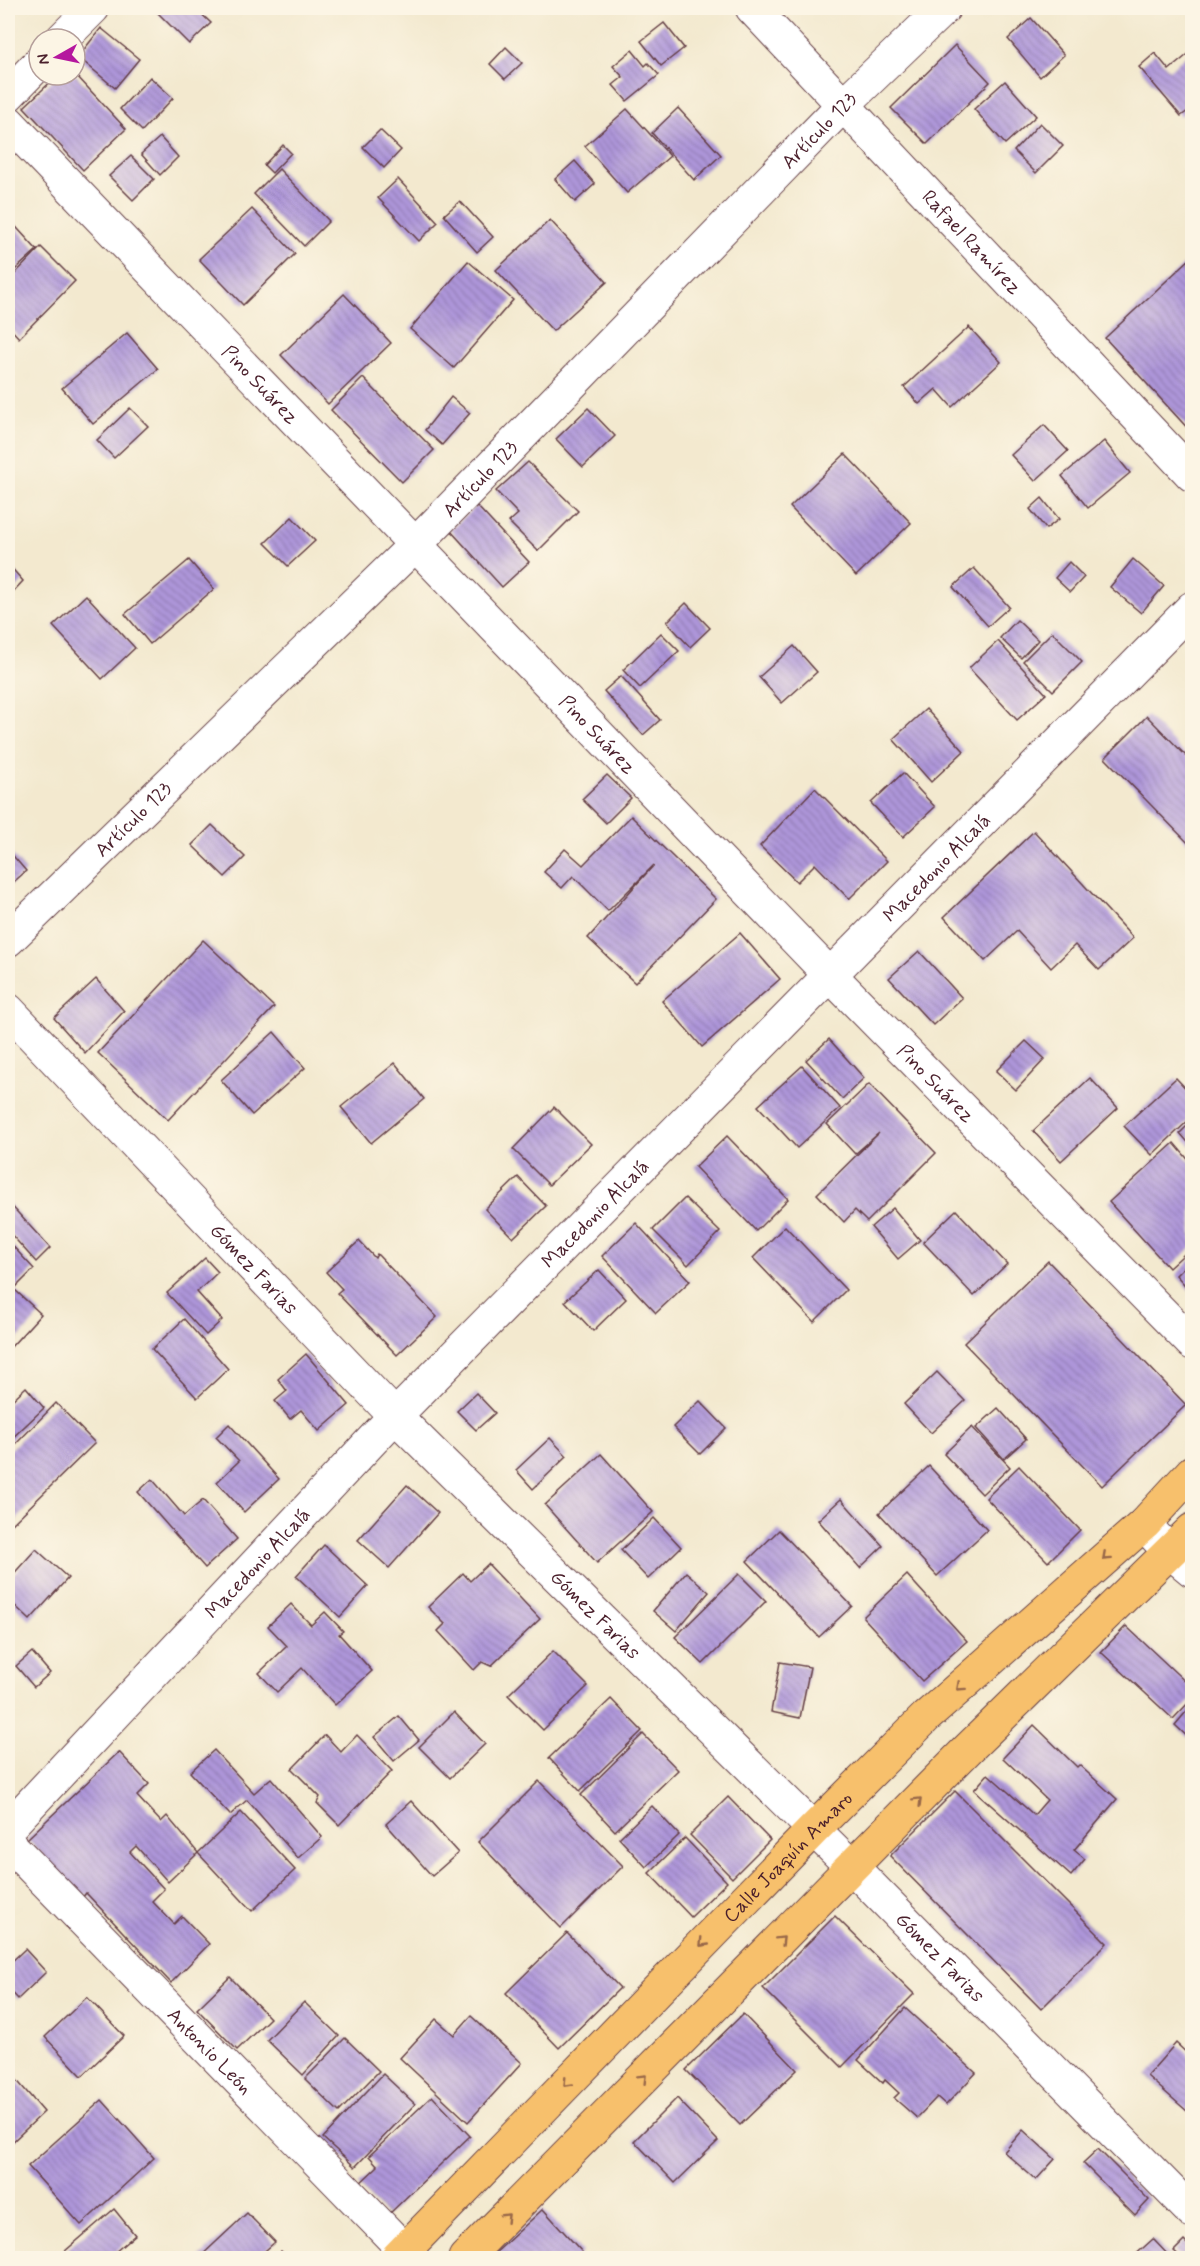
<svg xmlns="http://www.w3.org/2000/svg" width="1200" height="2266" font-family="Mynerve,sans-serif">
<defs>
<pattern id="building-back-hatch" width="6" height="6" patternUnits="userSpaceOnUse" patternTransform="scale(1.5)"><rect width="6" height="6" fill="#ae96da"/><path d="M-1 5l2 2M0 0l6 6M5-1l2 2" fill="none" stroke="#907ab1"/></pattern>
</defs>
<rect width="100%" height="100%" fill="#fcf5e5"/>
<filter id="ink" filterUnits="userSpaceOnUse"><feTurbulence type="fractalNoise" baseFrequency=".0167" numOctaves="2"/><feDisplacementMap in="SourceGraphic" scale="12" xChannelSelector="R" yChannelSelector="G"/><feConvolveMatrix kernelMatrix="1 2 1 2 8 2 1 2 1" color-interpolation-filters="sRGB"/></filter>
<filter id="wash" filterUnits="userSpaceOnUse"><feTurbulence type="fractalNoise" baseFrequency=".008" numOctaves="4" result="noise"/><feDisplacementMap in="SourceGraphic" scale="24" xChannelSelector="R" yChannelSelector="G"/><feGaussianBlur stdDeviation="1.35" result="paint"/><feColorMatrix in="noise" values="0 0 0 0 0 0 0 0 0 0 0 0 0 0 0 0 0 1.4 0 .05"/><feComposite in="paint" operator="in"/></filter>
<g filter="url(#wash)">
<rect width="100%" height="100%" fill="#f3e9cf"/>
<g id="blocks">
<g fill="url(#building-back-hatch)">
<path d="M161,8H195L211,23L189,44L157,12Z"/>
<path d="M1031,18L1064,55L1040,77L1008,39Z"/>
<path d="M664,23L684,48L661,66L641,41Z"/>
<path d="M101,28L139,59L115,88L78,57Z"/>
<path d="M955,45L990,82L927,144L891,108Z"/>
<path d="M506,47L522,63L505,79L490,64Z"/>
<path d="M632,50L645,66L648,63L659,75L627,101L613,85L623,77L613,66Z"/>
<path d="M1192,51V116L1188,111L1181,116L1139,67L1155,53L1169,70Z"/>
<path d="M58,75H76L126,129L83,170L24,107Z"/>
<path d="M150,77L173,98L142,131L120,109Z"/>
<path d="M1005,81L1036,116L1005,144L974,109Z"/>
<path d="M678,108L721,155L694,180L652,133Z"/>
<path d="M627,109L670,156L627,193L585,146Z"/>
<path d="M1040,123L1063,146L1036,173L1014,151Z"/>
<path d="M380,130L401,150L384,168L363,147Z"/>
<path d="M160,137L178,157L160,175L141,154Z"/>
<path d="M283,145L291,153L272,173L264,165Z"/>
<path d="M131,156L154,179L133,200L109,176Z"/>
<path d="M575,161L595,184L575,202L555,179Z"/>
<path d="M279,169L329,221L304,246L254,194Z"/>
<path d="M398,179L438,222L419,241L378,198Z"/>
<path d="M460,201L493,237L477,252L444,215Z"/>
<path d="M252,209L295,254L243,305L199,259Z"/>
<path d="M8,218L37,250L8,276Z"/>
<path d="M550,220L607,282L553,331L496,270Z"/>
<path d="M41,247L75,281L19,338L8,326V281Z"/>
<path d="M1192,257V433L1105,338Z"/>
<path d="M468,261L513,300L454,368L410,329Z"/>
<path d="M344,294L391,343L328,404L281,355Z"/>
<path d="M969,327L1001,362L952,407L936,389L919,404L904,387Z"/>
<path d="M127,333L158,369L93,424L62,388Z"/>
<path d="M363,378L434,450L402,482L331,410Z"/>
<path d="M451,397L470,413L442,445L425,430Z"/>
<path d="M130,408L148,426L114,458L97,440Z"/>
<path d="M588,408L615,436L583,467L556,439Z"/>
<path d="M1044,425L1068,451L1035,481L1011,455Z"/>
<path d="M1104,441L1130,473L1088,508L1062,476Z"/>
<path d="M845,454L911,523L856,576L790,507Z"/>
<path d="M528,462L578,511L538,551L509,522L518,514L496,491Z"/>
<path d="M1042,498L1059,519L1046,529L1030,509Z"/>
<path d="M477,506L529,562L502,587L450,530Z"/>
<path d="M292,517L315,541L288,566L265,543Z"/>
<path d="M1133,559L1164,586L1141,613L1110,587Z"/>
<path d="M189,560L214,589L150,644L125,614Z"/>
<path d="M1069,562L1084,577L1070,592L1055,578Z"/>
<path d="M8,564L23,581L8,597Z"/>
<path d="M974,568L1009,607L988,626L953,587Z"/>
<path d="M86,595L135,648L102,679L53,626Z"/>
<path d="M686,603L710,628L690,647L667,622Z"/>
<path d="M1017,620L1038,640L1021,658L1000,638Z"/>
<path d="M1052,632L1082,662L1053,691L1023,661Z"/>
<path d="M661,633L679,651L640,688L623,670Z"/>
<path d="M998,641L1046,694L1017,720L969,668Z"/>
<path d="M794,646L817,672L782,703L759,677Z"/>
<path d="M621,676L660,720L643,735L604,691Z"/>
<path d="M926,709L964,751L931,782L893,739Z"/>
<path d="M1147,716L1192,762V847L1105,758Z"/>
<path d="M903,773L935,807L903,837L871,803Z"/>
<path d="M607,775L631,798L606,823L582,799Z"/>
<path d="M815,788L887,861L849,899L815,864L797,882L760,846Z"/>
<path d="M631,816L716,899L635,983L588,938L654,865L608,911L573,876L562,888L544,872L565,849L583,865Z"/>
<path d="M212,825L245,857L225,877L192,845Z"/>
<path d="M1034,831L1133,938L1099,970L1075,945L1051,968L1017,931L985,961L944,917Z"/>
<path d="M8,850L26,871L8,887Z"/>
<path d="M740,933L780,979L702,1047L662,1001Z"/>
<path d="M203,940L274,1007L168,1120L98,1053Z"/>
<path d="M919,951L962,998L933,1025L889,978Z"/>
<path d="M96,979L124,1011L85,1053L54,1018Z"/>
<path d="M274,1032L305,1068L252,1115L221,1080Z"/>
<path d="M829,1039L864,1078L842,1099L806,1060Z"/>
<path d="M1026,1041L1045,1059L1016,1090L996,1071Z"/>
<path d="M395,1063L424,1099L371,1143L341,1107Z"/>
<path d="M802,1066L840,1108L797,1148L758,1106Z"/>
<path d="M1090,1078L1118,1108L1061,1161L1033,1131Z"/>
<path d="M1176,1078L1192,1095V1117L1152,1155L1124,1126Z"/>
<path d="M869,1084L936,1153L867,1222L855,1210L844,1222L817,1194L879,1133L855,1154L827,1124Z"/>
<path d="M554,1107L591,1144L549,1185L513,1149Z"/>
<path d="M1192,1121V1147L1180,1133Z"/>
<path d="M727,1136L788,1199L756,1231L695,1167Z"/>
<path d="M1174,1143L1192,1164V1247L1169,1268L1109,1202Z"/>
<path d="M518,1177L546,1206L513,1238L485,1209Z"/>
<path d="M685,1198L720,1232L688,1265L653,1230Z"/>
<path d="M8,1202L50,1248L36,1262L8,1231Z"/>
<path d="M893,1208L920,1240L898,1259L871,1227Z"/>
<path d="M956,1210L1007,1264L974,1296L923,1242Z"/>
<path d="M636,1223L690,1281L656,1313L602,1256Z"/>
<path d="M785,1226L846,1290L814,1322L753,1258Z"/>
<path d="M8,1241L34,1269L14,1289L41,1314L8,1350V1296L12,1291L8,1295Z"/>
<path d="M359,1241L375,1258L377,1254L437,1317L397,1355L337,1293L342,1289L326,1272Z"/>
<path d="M205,1258L218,1272L197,1292L222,1320L206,1335L167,1293Z"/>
<path d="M1192,1259V1293L1176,1275Z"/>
<path d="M1048,1261L1186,1405L1102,1486L964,1343Z"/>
<path d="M599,1270L626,1299L593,1331L565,1301Z"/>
<path d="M184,1319L228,1369L197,1398L152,1349Z"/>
<path d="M306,1354L349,1405L319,1431L301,1410L290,1419L275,1401L287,1391L278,1379Z"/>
<path d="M937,1372L965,1401L931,1433L904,1404Z"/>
<path d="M26,1387L44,1408L8,1442V1404Z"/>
<path d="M476,1393L495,1413L476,1430L457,1411Z"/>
<path d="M700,1401L726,1428L700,1454L673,1427Z"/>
<path d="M56,1403L95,1443L8,1528V1452Z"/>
<path d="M998,1408L1026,1439L1004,1459L976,1428Z"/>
<path d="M229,1424L279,1479L244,1512L217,1482L239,1461L216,1437Z"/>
<path d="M972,1427L1010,1467L982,1494L944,1454Z"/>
<path d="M550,1438L567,1456L533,1489L516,1470Z"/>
<path d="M601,1454L653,1512L597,1563L545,1505Z"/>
<path d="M929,1466L987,1530L937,1576L879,1513Z"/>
<path d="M1019,1466L1080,1530L1048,1562L986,1498Z"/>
<path d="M152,1479L184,1516L203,1500L237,1539L205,1568L138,1492Z"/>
<path d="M407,1485L438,1513L389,1568L358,1540Z"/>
<path d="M841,1499L883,1546L860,1568L818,1520Z"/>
<path d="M654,1518L681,1547L648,1579L621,1550Z"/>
<path d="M779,1530L852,1606L819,1637L747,1561Z"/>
<path d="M324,1545L368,1586L340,1617L296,1576Z"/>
<path d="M36,1549L68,1578L30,1620L8,1599V1580Z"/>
<path d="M488,1564L540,1619L491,1666L482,1662L474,1670L438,1631L445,1624L428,1607L463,1573L470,1581Z"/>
<path d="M686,1572L709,1592L676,1631L653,1611Z"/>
<path d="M739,1574L766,1601L703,1664L675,1637Z"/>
<path d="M907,1575L967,1641L922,1681L863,1617Z"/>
<path d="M291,1604L311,1625L325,1612L343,1631L339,1634L372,1671L335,1705L302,1668L277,1692L259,1673L287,1646L268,1626Z"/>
<path d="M1126,1626L1192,1688V1699L1173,1719L1101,1652Z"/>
<path d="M553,1651L588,1686L543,1730L508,1695Z"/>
<path d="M32,1652L50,1673L34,1687L16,1666Z"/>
<path d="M780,1662L810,1667L800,1718L771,1712Z"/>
<path d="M611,1699L642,1731L580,1791L549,1758Z"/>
<path d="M1192,1705V1741L1175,1725Z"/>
<path d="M454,1712L485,1744L450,1778L419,1747Z"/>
<path d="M399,1716L419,1740L394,1761L374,1737Z"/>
<path d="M1034,1725L1077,1767L1079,1765L1117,1799L1074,1850L1085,1859L1071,1876L974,1790L988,1774L1034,1815L1047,1800L1003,1758Z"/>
<path d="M643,1734L678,1770L615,1831L581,1795Z"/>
<path d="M325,1735L341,1752L357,1735L392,1771L339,1825L317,1803L320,1797L292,1769Z"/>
<path d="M214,1750L254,1793L271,1778L322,1837L298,1858L247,1800L230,1815L190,1772Z"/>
<path d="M119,1752L149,1784L137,1796L161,1822L167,1816L198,1853L241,1812L295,1870L252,1911L198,1853L168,1882L136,1846L130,1852L164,1889L152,1901L174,1924L182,1916L209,1944L171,1983L86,1893L82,1898L27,1839Z"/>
<path d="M539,1781L623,1866L561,1928L478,1842Z"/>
<path d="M955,1791L1107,1943L1041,2009L890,1856Z"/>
<path d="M728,1797L770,1840L732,1878L690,1835Z"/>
<path d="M411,1801L458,1853L432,1876L386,1824Z"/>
<path d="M652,1806L679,1835L646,1867L619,1838Z"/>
<path d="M685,1838L727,1882L691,1917L649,1873Z"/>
<path d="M835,1916L914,1994L842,2067L763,1988Z"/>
<path d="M567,1933L620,1988L559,2048L506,1993Z"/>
<path d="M25,1949L46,1972L18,1999L8,1988V1965Z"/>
<path d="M230,1977L270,2018L237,2050L197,2009Z"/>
<path d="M87,1997L124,2036L82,2076L45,2037Z"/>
<path d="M304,2002L339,2036L303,2075L267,2040Z"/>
<path d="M905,2008L976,2073L946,2105L937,2097L917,2118L894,2098L899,2093L885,2080L883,2083L858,2060Z"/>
<path d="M743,2014L797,2070L740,2125L686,2070Z"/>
<path d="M471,2016L522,2063L468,2122L400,2058L436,2019L454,2035Z"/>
<path d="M345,2038L379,2071L339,2112L305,2079Z"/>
<path d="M1176,2043L1192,2058V2107L1188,2112L1147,2076Z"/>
<path d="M8,2070L44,2112L8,2146Z"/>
<path d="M383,2074L415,2104L355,2167L323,2138Z"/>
<path d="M432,2096L470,2136L387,2216L358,2185L378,2166L369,2156Z"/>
<path d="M677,2098L718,2141L675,2183L634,2141Z"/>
<path d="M102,2100L154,2158L81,2225L28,2166Z"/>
<path d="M1023,2130L1055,2159L1036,2180L1004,2152Z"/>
<path d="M1098,2149L1149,2200L1135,2215L1083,2163Z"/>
<path d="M114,2209L135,2235L108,2258H57Z"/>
<path d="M543,2209L582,2252L576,2258H490Z"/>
<path d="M247,2213L275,2242L257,2258H199Z"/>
<path d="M1153,2239L1171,2258H1132Z"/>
<path d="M1184,2241L1192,2249V2258H1182L1174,2251Z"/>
<path d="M281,2251L289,2258H273Z"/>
</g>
</g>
</g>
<g filter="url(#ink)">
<use href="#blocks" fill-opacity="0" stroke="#633d44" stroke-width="1.5"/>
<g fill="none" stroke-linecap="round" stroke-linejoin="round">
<g stroke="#633d44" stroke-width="35">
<g id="minor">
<path id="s1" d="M752,8L1192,475"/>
<path d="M62,39L93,8"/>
<path d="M8,95L39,63"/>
<path id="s2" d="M8,122L831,976L1192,1343"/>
<path id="s3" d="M8,940L415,545L843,105L944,8"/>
<path id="s4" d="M8,1010L395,1416L852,1867L1192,2212"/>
<path d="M1144,1524L1169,1551L1192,1570"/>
<path id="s5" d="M8,1828L395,1416L1192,608"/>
<path id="s6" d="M8,1843L412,2258"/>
</g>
</g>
<g stroke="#633d44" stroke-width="35">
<g id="major">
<path id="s7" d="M397,2258L814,1829L926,1717L1144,1524L1192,1472"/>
<path d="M465,2258L968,1749L1192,1530"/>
</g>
</g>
<use href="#minor" stroke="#fff" stroke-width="33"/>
<use href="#major" stroke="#f7c06c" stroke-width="33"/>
</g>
<defs><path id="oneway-chevron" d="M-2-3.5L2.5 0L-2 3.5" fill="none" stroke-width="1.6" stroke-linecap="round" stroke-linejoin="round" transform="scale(1.5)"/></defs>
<g stroke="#986748">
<use href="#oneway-chevron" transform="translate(1106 1557) rotate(138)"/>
<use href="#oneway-chevron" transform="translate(960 1687) rotate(138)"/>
<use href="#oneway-chevron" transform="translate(918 1801) rotate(-45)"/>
<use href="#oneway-chevron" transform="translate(781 1940) rotate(-45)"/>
<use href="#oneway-chevron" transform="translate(703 1943) rotate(134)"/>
<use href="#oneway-chevron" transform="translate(643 2078) rotate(-45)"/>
<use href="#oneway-chevron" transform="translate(567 2083) rotate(134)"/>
<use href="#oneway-chevron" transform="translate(506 2217) rotate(-45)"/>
</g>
</g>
<g text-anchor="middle" stroke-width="5" stroke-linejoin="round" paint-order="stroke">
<g font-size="20" fill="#4a1f2b" stroke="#fcf5e5">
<text dy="7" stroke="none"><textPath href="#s3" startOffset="1146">Artículo 123</textPath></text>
<text dy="7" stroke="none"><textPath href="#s1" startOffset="321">Rafael Ramírez</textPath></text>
<text dy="7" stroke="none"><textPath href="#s2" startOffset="364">Pino Suárez</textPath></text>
<text dy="7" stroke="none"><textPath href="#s3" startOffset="660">Artículo 123</textPath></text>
<text dy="7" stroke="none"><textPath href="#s2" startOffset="850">Pino Suárez</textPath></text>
<text dy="7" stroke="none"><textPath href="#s3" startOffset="174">Artículo 123</textPath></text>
<text dy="7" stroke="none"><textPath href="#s5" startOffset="1336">Macedonio Alcalá</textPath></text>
<text dy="7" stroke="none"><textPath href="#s2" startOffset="1336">Pino Suárez</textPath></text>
<text dy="7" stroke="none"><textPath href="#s5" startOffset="850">Macedonio Alcalá</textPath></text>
<text dy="7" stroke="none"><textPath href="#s4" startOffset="357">Gómez Farias</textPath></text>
<text dy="7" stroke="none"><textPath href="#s5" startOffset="364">Macedonio Alcalá</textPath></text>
<text dy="7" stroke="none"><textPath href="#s4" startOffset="843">Gómez Farias</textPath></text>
<text dy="7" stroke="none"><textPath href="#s7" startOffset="560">Calle Joaquín Amaro</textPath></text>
<text dy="7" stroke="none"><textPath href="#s4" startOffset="1329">Gómez Farias</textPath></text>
<text dy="7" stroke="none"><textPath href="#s6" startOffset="290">Antonio León</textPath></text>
</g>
</g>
<rect width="1200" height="2266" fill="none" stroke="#fcf5e5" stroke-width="30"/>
<g transform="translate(57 57) rotate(261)"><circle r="28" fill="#fcf5e5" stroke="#b59f9b" stroke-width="1.5"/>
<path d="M0-4.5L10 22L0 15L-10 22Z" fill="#b5179e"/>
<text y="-9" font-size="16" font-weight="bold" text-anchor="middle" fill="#4a1f2b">N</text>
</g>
</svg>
